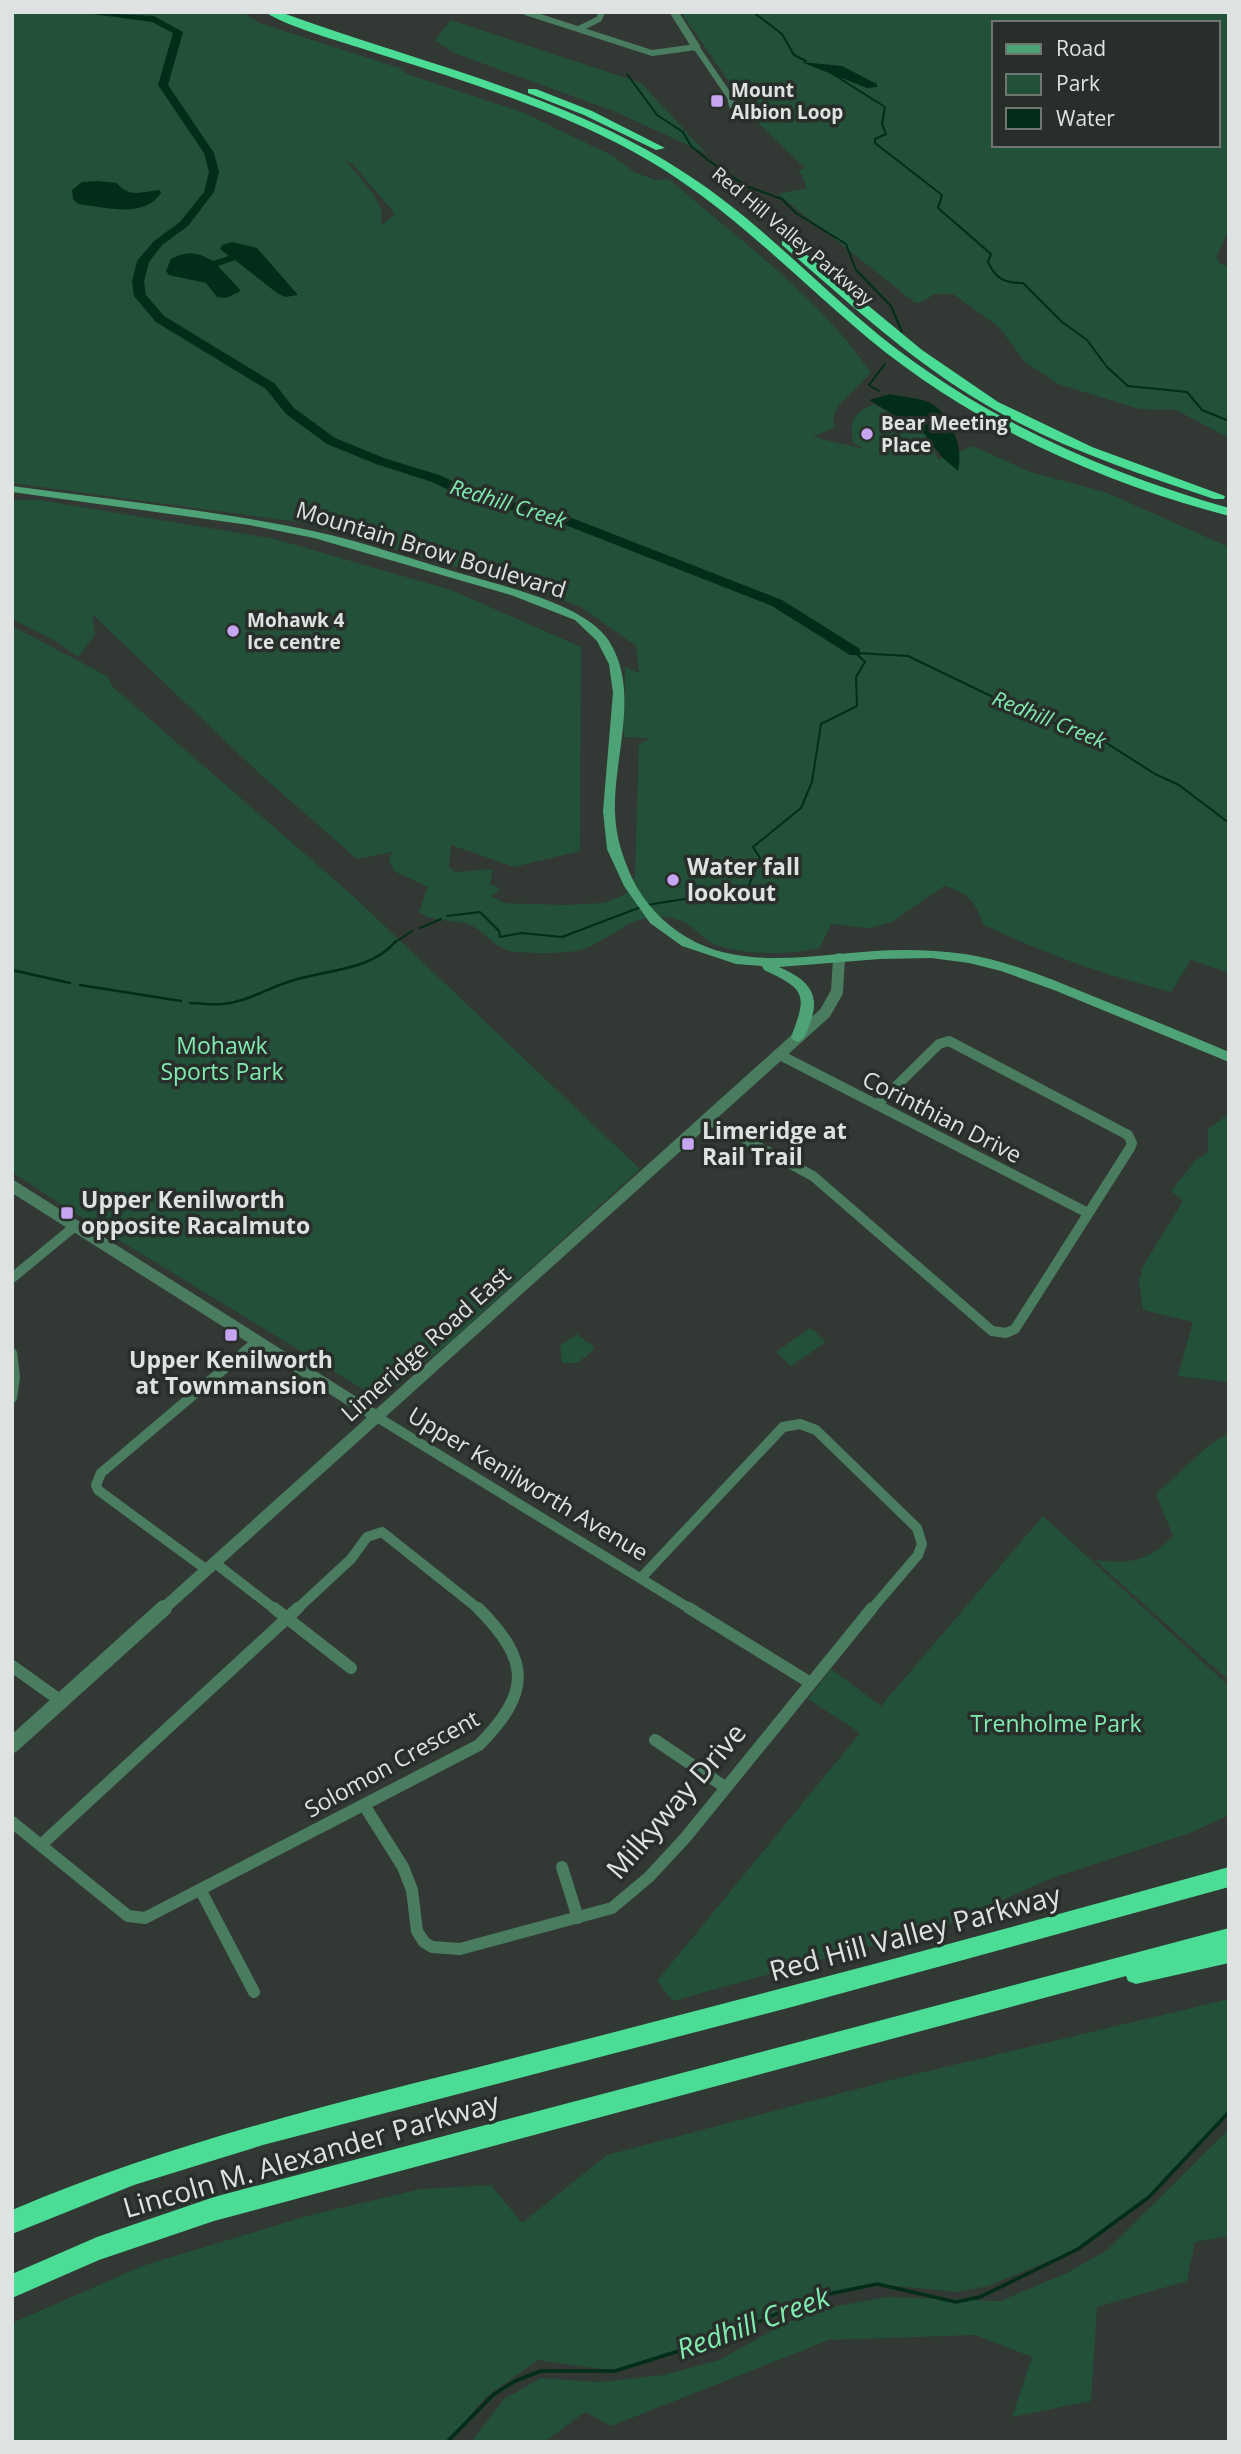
<svg xmlns="http://www.w3.org/2000/svg" width="1241" height="2454" font-family="'Open Sans',sans-serif">
<rect width="100%" height="100%" fill="#323834"/>
<g fill="#235038" fill-rule="evenodd">
<path d="M12,12H242L259,23L400,68L407,74L522,112L613,156L634,172L655,180L669,179C738,239 819,296 871,373L837,407L833,420L836,426L813,437L864,449L853,442C849,420 854,413 874,404L929,437L938,460L973,446L1030,472L1105,492L1229,547V973L1191,960L1171,992C1107,976 1045,954 984,925C975,902 969,893 944,886L892,922L868,928L831,924L820,948C794,955 727,957 705,938C689,925 687,920 664,917C631,913 609,942 580,950C565,954 525,954 510,951C495,948 484,931 470,925C452,918 435,924 419,912L428,887L394,871L389,859L392,852L357,859L261,775L92,614L95,635L78,657L54,640L12,619V500H39L275,539L451,590L581,647L580,851L514,867L451,845L449,867L455,872L493,869L490,884L500,889L491,896L504,903L565,905L604,903L626,894L635,876L639,744L650,738L624,737L625,667L639,673L636,646L581,607L553,596L305,523L12,483ZM346,162L353,164L395,214L381,226C381,222 383,214 381,209C374,192 358,174 346,162Z"/>
<path d="M681,12H1229V228L1217,256L1219,263L1229,267V438L1176,410L1139,409L1058,384L1025,362L999,327L953,294H935L919,303L914,302L778,194L807,188L799,170L805,168L755,120ZM994,23H1218V145H994Z"/>
<path d="M451,20L641,83L707,154L616,112L454,53L435,40Z"/>
<path d="M12,626L107,676L113,687L352,895L640,1169L451,1341L379,1399L65,1207L12,1172Z"/>
<path d="M1229,1114V1382L1178,1376L1193,1322L1143,1310L1139,1281L1143,1266L1183,1201L1171,1191L1195,1161L1208,1152V1129Z"/>
<path d="M810,1328L826,1342L791,1366L776,1352Z"/>
<path d="M577,1334L594,1347L593,1351L577,1363H562L560,1346Z"/>
<path d="M1229,1432V1681L1095,1560C1130,1564 1147,1562 1173,1536L1156,1494L1206,1448Z"/>
<path d="M1043,1516L1229,1686V1815L1190,1833L1052,1878L949,1924L673,2001L657,1981L860,1733L808,1699L831,1669L881,1706Z"/>
<path d="M1229,1999V2112L1152,2194L1078,2249L988,2286L957,2292L877,2284L814,2297L727,2336L615,2371L538,2360L487,2396L447,2442H12V2323L145,2265L307,2216L421,2189L491,2185L522,2223L607,2155L895,2079Z"/>
<path d="M1229,2129V2236L1195,2242L1187,2281L1097,2307L1091,2401L1012,2417L1032,2357L975,2335L829,2340L611,2426L585,2412L544,2442H471L504,2399L541,2378L599,2382L664,2375L719,2360L808,2311L888,2297L1000,2301L1067,2273L1107,2250Z"/>
</g>
<g fill="#022d19">
<path d="M801,62L842,66L877,84V87L867,88Z"/>
<path d="M98,181L117,183C129,199 143,191 160,190L161,193C144,219 105,207 78,204L73,199L72,190L82,182Z"/>
<path d="M232,242L257,248L298,295L285,297L277,293L235,260L218,266L241,291L226,298L217,297L206,283L169,275L166,271L171,259C188,250 197,252 213,261L229,256L220,249L222,245Z"/>
<path d="M890,394C903,397 923,398 934,405C952,418 964,449 958,471L942,457L923,432L869,400Z"/>
</g>
<g fill="none" stroke-linecap="round" stroke-linejoin="round">
<g stroke="#022d19" stroke-width="2">
<path d="M753,12L782,34L794,55L806,61"/>
<path d="M828,71L885,107L882,124L886,134L875,139V143L942,195L938,208L991,254L988,262C996,279 1004,283 1023,283L1062,322L1087,340L1107,367L1128,386L1187,392L1202,410L1229,421"/>
<path d="M627,74L657,115L683,132L691,146L708,160L746,186L782,199L796,213L846,244L856,270L891,306L902,332"/>
<path d="M879,391L869,385L885,364"/>
<path d="M857,653L908,656L1032,716L1097,737L1155,774L1179,785L1229,823"/>
<path d="M647,905L684,899L729,903L746,892L760,858L753,847L801,808L812,782L821,724L857,706L856,677L865,662L855,652"/>
<path d="M447,916L480,912L499,931L500,937L521,933L562,937L641,907"/>
<path d="M420,928L441,919"/>
<path d="M394,943L412,931"/>
</g>
<g stroke="#022d19" stroke-width="2.5">
<path d="M12,970L70,983"/>
<path d="M80,985L181,1001"/>
<path d="M190,1003C201,1003 212,1005 223,1004C245,1002 265,990 285,983C322,969 369,973 396,941"/>
</g>
<path stroke="#022d19" stroke-width="3.5" d="M447,2442L493,2395L515,2381L541,2371H615L727,2336L814,2297L877,2284L956,2302L980,2297L1078,2249L1149,2197L1229,2112"/>
<path fill="#022d19" fill-rule="evenodd" d="M78,12L154,16L183,32L168,85L214,153L219,172L214,192L188,226L162,245L149,262L144,282L146,295L164,316L274,383L294,408L335,438L384,458L442,476L481,495L559,513L782,600L860,649V655H850L772,606L550,519L472,501L432,482L376,464L327,444L286,414L266,389L156,322L134,296L132,282L137,261L154,241L180,222L204,192L209,172L204,153L158,85L173,33L152,22Z"/>
<g stroke="#4a7d60" stroke-width="6">
<path d="M525,12L652,53L696,47L730,97L732,106"/>
<path d="M579,29L599,19L602,12"/>
</g>
<g stroke="#4a7d60" stroke-width="10">
<path d="M778,1054L1088,1213"/>
<path d="M707,1119L813,1176L992,1331L1006,1333L1015,1329L1130,1148L1132,1143L1128,1135L949,1041L939,1044L877,1105"/>
<path d="M12,1278L74,1227"/>
<path d="M12,1353L15,1377L12,1398"/>
<path d="M377,1417L692,1610"/>
<path d="M215,1563L276,1610"/>
<path d="M207,1570L98,1490L96,1485L101,1473L257,1341"/>
<path d="M641,1578L783,1427L800,1424L816,1430L917,1528L922,1544L918,1555L871,1610"/>
<path d="M296,1610L351,1559L367,1537L382,1532L480,1610"/>
</g>
<g stroke="#4a7d60" stroke-width="12">
<path d="M274,1608L351,1668"/>
<path d="M689,1608L809,1682"/>
<path d="M12,1666L61,1701"/>
<path d="M655,1740L725,1787"/>
<path d="M364,1805L403,1867L412,1890L417,1931L424,1942L432,1947L460,1949L612,1908L649,1877L686,1837L872,1608"/>
<path d="M12,1822L128,1916L145,1918L479,1745C531,1692 531,1661 478,1608"/>
<path d="M42,1844L298,1608"/>
<path d="M562,1867L578,1918"/>
<path d="M201,1891L254,1992"/>
</g>
<path stroke="#4a7d60" stroke-width="8" d="M674,12L696,47"/>
<g stroke="#4a7d60" stroke-width="12">
<path d="M12,1186L377,1417"/>
<path d="M162,1610L825,1013L837,992L839,959"/>
</g>
<path stroke="#4a7d60" stroke-width="16" d="M12,1745L164,1608"/>
<path fill="#4ea376" fill-rule="evenodd" d="M12,486C112,500 214,510 313,531C365,542 416,561 466,575C506,587 586,605 609,641C641,692 613,756 615,812C616,838 622,855 632,878C644,903 664,924 688,938C742,970 815,955 874,951C905,949 935,950 965,954C1010,961 1053,980 1095,997C1140,1015 1184,1033 1229,1052V1062L1054,990L1001,971L969,963L931,958L880,959L779,967C806,979 822,992 810,1023C807,1031 806,1038 798,1042L793,1040L791,1037C808,994 805,989 764,970L762,966L736,964L682,946L650,923L624,886L607,849L603,811L613,693L609,664L597,641L575,620L511,595L314,538L249,525L12,492Z"/>
<g fill="#4bdc96" fill-rule="evenodd">
<path d="M265,12H280C416,62 566,94 688,175C759,221 815,283 880,336C982,418 1103,472 1229,508V516C1100,482 973,425 869,339C791,274 723,200 632,151C552,108 465,81 379,54C350,44 289,28 265,12Z"/>
<path d="M528,89H536L592,111L665,148L656,150L584,115L528,93Z"/>
<path d="M782,241H790L922,350L998,402L1092,447L1225,496L1224,499H1214C1137,473 1058,447 988,406C912,362 848,302 782,245Z"/>
<path d="M1229,1867V1887L788,2008L263,2145L134,2185L12,2234V2210C183,2137 362,2097 541,2051C771,1992 1000,1931 1229,1867Z"/>
<path d="M1229,1928V1963L1136,1984L1128,1981L1126,1976L214,2221L99,2260L12,2298V2274L97,2237L214,2197Z"/>
</g>
</g>
<g fill="#c6a6f0" stroke="#282e2a" stroke-width="2.5">
<rect x="710" y="94" width="14" height="14" rx="3.5"/>
<circle cx="867" cy="434" r="7"/>
<circle cx="233" cy="631" r="7"/>
<circle cx="673" cy="880" r="7"/>
<rect x="681" y="1137" width="14" height="14" rx="3.5"/>
<rect x="60" y="1206" width="14" height="14" rx="3.5"/>
<rect x="224" y="1328" width="14" height="14" rx="3.5"/>
</g>
<g text-anchor="middle" stroke-width="7" stroke-linejoin="round" paint-order="stroke">
<g font-size="19" font-weight="bold" fill="#dee2e0" stroke="#282e2a" text-anchor="start">
<text x="731" y="97">Mount<tspan x="731" dy="22">Albion Loop</tspan></text>
<text x="881" y="430">Bear Meeting<tspan x="881" dy="22">Place</tspan></text>
<text x="247" y="627">Mohawk 4<tspan x="247" dy="22">Ice centre</tspan></text>
</g>
<g font-size="19" fill="#dee2e0" stroke="#282e2a">
<text transform="translate(793 236) rotate(40)" y="7">Red Hill Valley Parkway</text>
</g>
<g font-size="21" font-style="italic" fill="#80ebb1" stroke="#282e2a">
<text transform="translate(508 504) rotate(17)" y="7">Redhill Creek</text>
<text transform="translate(1049 720) rotate(22)" y="7">Redhill Creek</text>
</g>
<g font-size="23" fill="#dee2e0" stroke="#282e2a">
<text transform="translate(431 550) rotate(17)" y="8">Mountain Brow Boulevard</text>
<text transform="translate(942 1117) rotate(27)" y="8">Corinthian Drive</text>
<text transform="translate(426 1344) rotate(-42)" y="8">Limeridge Road East</text>
<text transform="translate(528 1484) rotate(31)" y="8">Upper Kenilworth Avenue</text>
<text transform="translate(392 1764) rotate(-29)" y="8">Solomon Crescent</text>
</g>
<g font-size="23" font-weight="bold" fill="#dee2e0" stroke="#282e2a" text-anchor="start">
<text x="687" y="875">Water fall<tspan x="687" dy="26">lookout</tspan></text>
<text x="702" y="1139">Limeridge at<tspan x="702" dy="26">Rail Trail</tspan></text>
<text x="81" y="1208">Upper Kenilworth<tspan x="81" dy="26">opposite Racalmuto</tspan></text>
<text x="231" y="1368" text-anchor="middle">Upper Kenilworth<tspan x="231" dy="26">at Townmansion</tspan></text>
</g>
<g font-size="23" fill="#80eab0" stroke="#282e2a">
<text x="222" y="1054">Mohawk<tspan x="222" dy="26">Sports Park</tspan></text>
<text x="1056" y="1732">Trenholme Park</text>
</g>
<g font-size="28" fill="#dee2e0" stroke="#282e2a">
<text transform="translate(676 1801) rotate(-49)" y="10">Milkyway Drive</text>
<text transform="translate(915 1933) rotate(-15)" y="10">Red Hill Valley Parkway</text>
<text transform="translate(311 2155) rotate(-16)" y="10">Lincoln M. Alexander Parkway</text>
</g>
<g font-size="28" font-style="italic" fill="#80ebb1" stroke="#282e2a">
<text transform="translate(753 2323) rotate(-20)" y="10">Redhill Creek</text>
</g>
</g>
<rect width="1241" height="2454" fill="none" stroke="#dee2e0" stroke-width="28"/>
<rect x="992" y="21" width="228" height="126" fill="#282e2a" stroke="#717673" stroke-width="2"/>
<rect x="1006" y="44" width="35" height="10" fill="#4ea376" stroke="#717673" stroke-width="2"/>
<text x="1056" y="56" font-size="21" fill="#dee2e0">Road</text>
<rect x="1006" y="74" width="35" height="21" fill="#235038" stroke="#717673" stroke-width="2"/>
<text x="1056" y="91" font-size="21" fill="#dee2e0">Park</text>
<rect x="1006" y="108" width="35" height="21" fill="#022d19" stroke="#717673" stroke-width="2"/>
<text x="1056" y="126" font-size="21" fill="#dee2e0">Water</text>
</svg>
